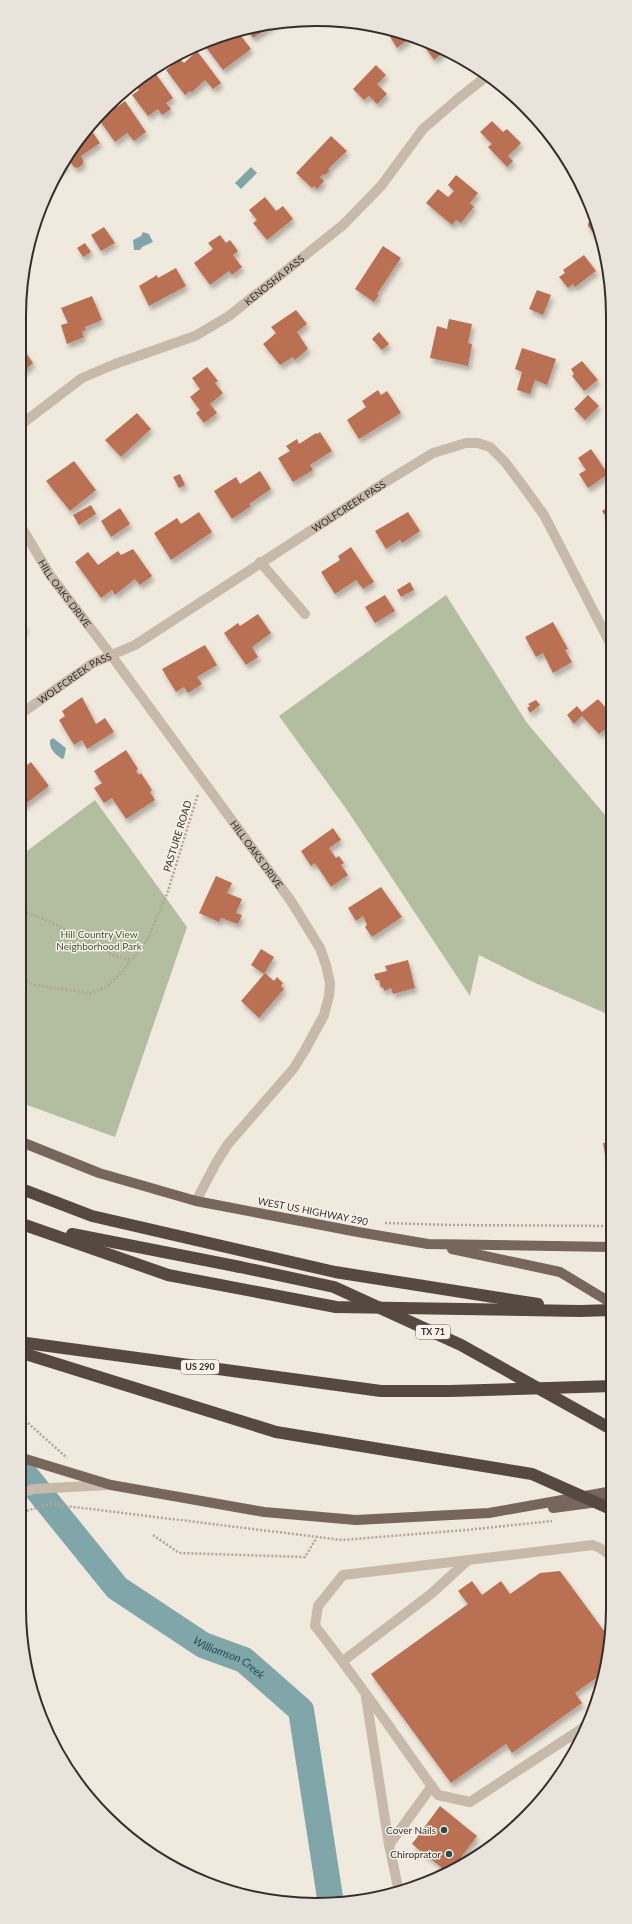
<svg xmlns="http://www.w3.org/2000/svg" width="632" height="1924" font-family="Lato,sans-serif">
<defs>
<filter id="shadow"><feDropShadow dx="2.5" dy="4.5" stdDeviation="2" flood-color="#0004"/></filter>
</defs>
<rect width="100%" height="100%" fill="#f0e9de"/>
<g fill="#b2be9f">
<path d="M446,595L527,723L611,822L612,1016L533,982L479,955L470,996L347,810L279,716Z"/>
<path d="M95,800L187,927L115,1137L19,1102V857Z"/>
</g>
<g fill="#80a6aa">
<path d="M251,167L257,173L241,189L235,183Z"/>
<path d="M143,232L149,234L153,242L142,247L140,250H134L133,240L141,236Z"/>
<path d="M53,738L66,748L64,758L62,759C55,754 49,749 50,740Z"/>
</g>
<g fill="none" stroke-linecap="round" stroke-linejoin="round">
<path stroke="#80a6aa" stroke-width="26" id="s1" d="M19,1467L117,1588L203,1645L244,1660L301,1710L331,1904"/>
</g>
<g fill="#ba7152" filter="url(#shadow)">
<path d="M276,23L253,38L246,28L258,25Z"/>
<path d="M237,31L251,49L223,70L202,42Z"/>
<path d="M393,32L410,38L397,48L389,35Z"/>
<path d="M422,43L445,51L434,60Z"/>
<path d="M197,51L221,83L213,89L205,80L192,92L190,91L185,95L166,70L180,59L184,63Z"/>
<path d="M376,65L386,75L377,84L387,94L377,104L369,96L364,100L353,89Z"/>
<path d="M156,74L173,98L166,103L171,109L162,115L158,109L148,116L132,95L139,90L137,87Z"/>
<path d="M125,101L146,132L134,141L127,133L115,142L97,117L104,108L113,103L117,107Z"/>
<path d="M492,121L503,132L507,129L521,143L508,156L513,161L507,167L488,147L492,144L480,132Z"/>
<path d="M89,127L100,143L81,156L83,160V164L78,168L74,167L66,156Z"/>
<path d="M331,136L347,151L328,169L330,170L325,175L324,174L320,177L324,181L317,189L314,186L312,188L296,173Z"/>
<path d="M64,161L67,165L57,173Z"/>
<path d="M456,175L478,193L470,203L474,207L461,223L456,220L452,225L426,203L438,189L448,197L454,191L448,185Z"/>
<path d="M265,197L276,211L283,206L293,219L267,240L253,223L257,220L249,210Z"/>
<path d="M593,219L600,242L588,226V223Z"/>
<path d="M104,227L115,243L101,251L91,235Z"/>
<path d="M220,235L226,243L230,240L238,251L233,255L242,267L232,275L229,271L210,285L194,263L213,249L208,243Z"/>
<path d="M85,243L91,252L83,257L77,248Z"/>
<path d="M383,246L401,258L377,294L379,295L374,302L355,289Z"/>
<path d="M584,255L596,271L575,287L573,284L568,288L559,277L565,273L563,270Z"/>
<path d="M176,268L186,286L149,306L139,286L157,275L158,278Z"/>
<path d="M537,290L551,295L543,315L529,309Z"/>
<path d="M92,296L102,320L85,327L86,330L82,332L84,337L67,344L61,325L68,323L61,308Z"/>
<path d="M296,310L307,324L297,332L308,349L295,360L293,357L280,365L263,344L276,333L271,327Z"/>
<path d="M449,319L472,324L468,343L472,344L468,366L430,358L437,326L447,329Z"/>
<path d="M379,332L389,344L382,350L372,339Z"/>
<path d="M19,343L33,363L19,375Z"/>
<path d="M522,348L556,359L547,385L535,380L530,394L517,390L522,372L515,369Z"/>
<path d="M582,361L598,380L584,391L572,376L574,374L571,369Z"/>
<path d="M207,367L218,381L215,383L223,393L210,404L217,413L204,423L196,413L200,410L190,397L200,389L192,378Z"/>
<path d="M378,390L381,395L387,391L401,413L359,439L347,420L366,407L362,401Z"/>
<path d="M588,395L599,406L585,420L574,409Z"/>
<path d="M137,413L151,429L121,457L105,440Z"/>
<path d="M320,432L332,451L310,465L313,470L293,482L278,458L290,451L286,446L297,439L299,444L316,433L317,434Z"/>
<path d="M591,449L608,474L588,488L579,474L586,470L578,458Z"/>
<path d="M74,461L96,490L70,511L46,481Z"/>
<path d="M260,471L271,489L249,504L251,506L232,519L214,491L236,477L240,484Z"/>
<path d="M180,474L185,485L179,488L173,477Z"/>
<path d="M91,505L96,514L79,525L73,515Z"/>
<path d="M611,505V524L602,511Z"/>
<path d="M120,508L130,524L111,537L101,521Z"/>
<path d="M199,512L212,532L171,560L154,533L177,518L181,524Z"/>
<path d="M408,512L420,531L402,543L400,540L386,549L375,531Z"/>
<path d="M351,547L374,582L363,589L356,580L335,594L321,572L340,560L338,556Z"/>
<path d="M133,549L152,576L140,585L135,579L115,595L112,590L101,598L75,562L88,552L98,565L118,551L121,555Z"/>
<path d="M410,582L414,590L401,597L397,590Z"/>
<path d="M385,595L395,611L375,623L365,607Z"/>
<path d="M258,614L271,633L252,647L258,657L246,665L224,633L238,623L240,626Z"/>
<path d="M19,618L26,628L19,633Z"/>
<path d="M553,622L568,649L565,650L572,662L553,673L543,653L536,657L525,637Z"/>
<path d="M205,645L217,665L197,677L202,684L188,693L184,687L176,692L162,669Z"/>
<path d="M82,697L96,724L105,718L114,732L87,749L82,740L74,745L59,720L65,716L62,711Z"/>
<path d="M598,699L611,714V738L604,730L599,734L582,716L574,724L567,715L577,706L582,712Z"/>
<path d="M536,700L540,705L530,713L527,708L530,706L528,704Z"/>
<path d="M126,750L138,769L136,771L139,775L141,773L152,790L150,792L155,800L126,819L112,798L104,803L94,788L102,783L94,771Z"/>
<path d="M31,762L49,786L19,809V786L25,782L19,774V771Z"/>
<path d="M333,828L341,840L329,848L336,858L339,856L344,863L341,865L348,875L331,887L315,863L311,866L301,851Z"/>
<path d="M216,876L232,883L227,893L242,899L236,913L242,915L238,924L221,918L219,922L199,913Z"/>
<path d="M381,887L402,917L372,937L365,927L367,925L363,916L356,921L348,908Z"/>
<path d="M261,949L274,957L264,974L251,965Z"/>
<path d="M408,960L415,988L393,994L391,988L384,991L383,987L381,988L379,980H376L374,974L387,971L385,966Z"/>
<path d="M265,973L274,981L277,977L283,983L281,986L284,989L259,1018L241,1001Z"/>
<path d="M612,1142V1165L607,1166L603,1143Z"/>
<path d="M560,1571L610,1639L606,1671L575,1693L582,1703L512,1753L506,1744L451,1783L371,1674L468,1604L458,1591L472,1581L482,1595L501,1581L510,1594L540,1573Z"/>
<path d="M440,1806L477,1836L454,1867L446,1871L412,1844Z"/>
<path d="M488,1844L491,1846L480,1855Z"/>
</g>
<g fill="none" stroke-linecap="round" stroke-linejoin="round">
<g stroke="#b3a495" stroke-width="2.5" stroke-dasharray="2 2" stroke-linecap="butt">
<path d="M19,910L46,920L117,957L131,960"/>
<path d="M19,979L35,985L90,993L106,987L122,972L148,939L154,924L167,894L198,794"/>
<path d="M385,1223L451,1225L612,1226"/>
<path d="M19,1415L67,1458"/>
<path d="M19,1513L50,1504L342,1540L466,1530L552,1521"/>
<path d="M153,1535L179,1553L305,1557L317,1537"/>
</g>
<g stroke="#c7baab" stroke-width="10">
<path id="s2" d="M19,426L82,378L115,364L195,336L229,316L343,225L381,186L423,129L459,98L487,76"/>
<path id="s3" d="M19,523L50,575L111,655L291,901L320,948L326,965L330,983L329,996L324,1015L305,1050L294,1068L228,1144L216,1163L196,1201"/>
<path d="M260,562L305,614"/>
<path id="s4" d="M19,715L93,663L135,645L384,483L433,453L466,443H478L490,447L505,462L523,486L544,515L611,645"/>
<path d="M343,1661L431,1594L468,1560"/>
<path d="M366,1697L389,1845L399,1892"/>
<path d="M589,1724L470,1802L438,1795C397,1738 358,1680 315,1626L318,1606L343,1575L593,1545L600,1548L613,1557"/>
<path d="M389,1845L432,1786"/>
</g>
<g stroke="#76665c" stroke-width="10">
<path d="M19,1141L99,1173L196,1201L358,1232L428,1244L612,1247"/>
<path d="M452,1249L560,1272L608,1301L612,1306"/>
<path d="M111,1485L264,1512L356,1520L489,1513L613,1491"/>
<path d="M553,1508L613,1500"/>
</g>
<g stroke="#564942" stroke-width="12">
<path d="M19,1188L92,1216L335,1272L538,1304"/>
<path d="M19,1223L168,1275L336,1307L580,1311L612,1310"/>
<path d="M72,1234L240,1267"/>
<path d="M19,1342L381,1391H450L613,1386"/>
<path d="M19,1352L276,1432"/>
</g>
<path stroke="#c7baab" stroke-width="10" d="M19,1494L33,1489L108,1485"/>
<path stroke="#76665c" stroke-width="10" d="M19,1457L111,1485"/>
<g stroke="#564942" stroke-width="12">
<path d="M240,1267L334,1287L461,1345L613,1430"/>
<path d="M276,1432L532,1474L613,1510"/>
</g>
</g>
<g fill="#234d53" stroke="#f8f3ea" stroke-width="1.5">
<circle cx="444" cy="1830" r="4"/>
<circle cx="449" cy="1854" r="4"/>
</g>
<g text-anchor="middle" stroke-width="3" stroke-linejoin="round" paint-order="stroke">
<g fill="#f8f3ea" stroke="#706964" stroke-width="1">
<rect x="416" y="1325" width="34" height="14" rx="3"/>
<rect x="181" y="1360" width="38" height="14" rx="3"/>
</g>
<g font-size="9" font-weight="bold" fill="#362e2a">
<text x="433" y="1335">TX 71</text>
<text x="200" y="1370">US 290</text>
</g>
<g font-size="10" fill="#362e2a" stroke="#f8f3ea">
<text dy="4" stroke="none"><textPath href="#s2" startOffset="297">KENOSHA PASS</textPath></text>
<text dy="4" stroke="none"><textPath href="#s4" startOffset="391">WOLFCREEK PASS</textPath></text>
<text dy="4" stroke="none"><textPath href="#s3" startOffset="84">HILL OAKS DRIVE</textPath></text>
<text dy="4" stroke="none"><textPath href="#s4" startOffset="67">WOLFCREEK PASS</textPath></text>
<text transform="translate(177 836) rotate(-73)" y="4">PASTURE ROAD</text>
<text dy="4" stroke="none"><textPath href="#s3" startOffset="408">HILL OAKS DRIVE</textPath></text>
<text transform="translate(313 1211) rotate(11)" y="4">WEST US HIGHWAY 290</text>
</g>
<g font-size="10" fill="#435230" stroke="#f8f3ea">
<text x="99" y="938">Hill Country View<tspan x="99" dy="12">Neighborhood Park</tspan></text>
</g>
<g font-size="10" fill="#362e2a" stroke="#f8f3ea" text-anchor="end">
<text x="436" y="1834">Cover Nails</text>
<text x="441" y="1858">Chiroprator</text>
</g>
<g font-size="11" font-style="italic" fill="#234d53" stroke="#f8f3ea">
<text dy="4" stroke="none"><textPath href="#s1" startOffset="288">Williamson Creek</textPath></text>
</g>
</g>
<path d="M0 0H632V1924H0ZM316 26H316A290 290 0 0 1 606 316V1608A290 290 0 0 1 316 1898H316A290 290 0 0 1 26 1608V316A290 290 0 0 1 316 26Z" fill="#e8e3db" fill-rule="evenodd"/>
<path fill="none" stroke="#362e2a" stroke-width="2" d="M316 26H316A290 290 0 0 1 606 316V1608A290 290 0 0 1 316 1898H316A290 290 0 0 1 26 1608V316A290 290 0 0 1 316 26Z"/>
</svg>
